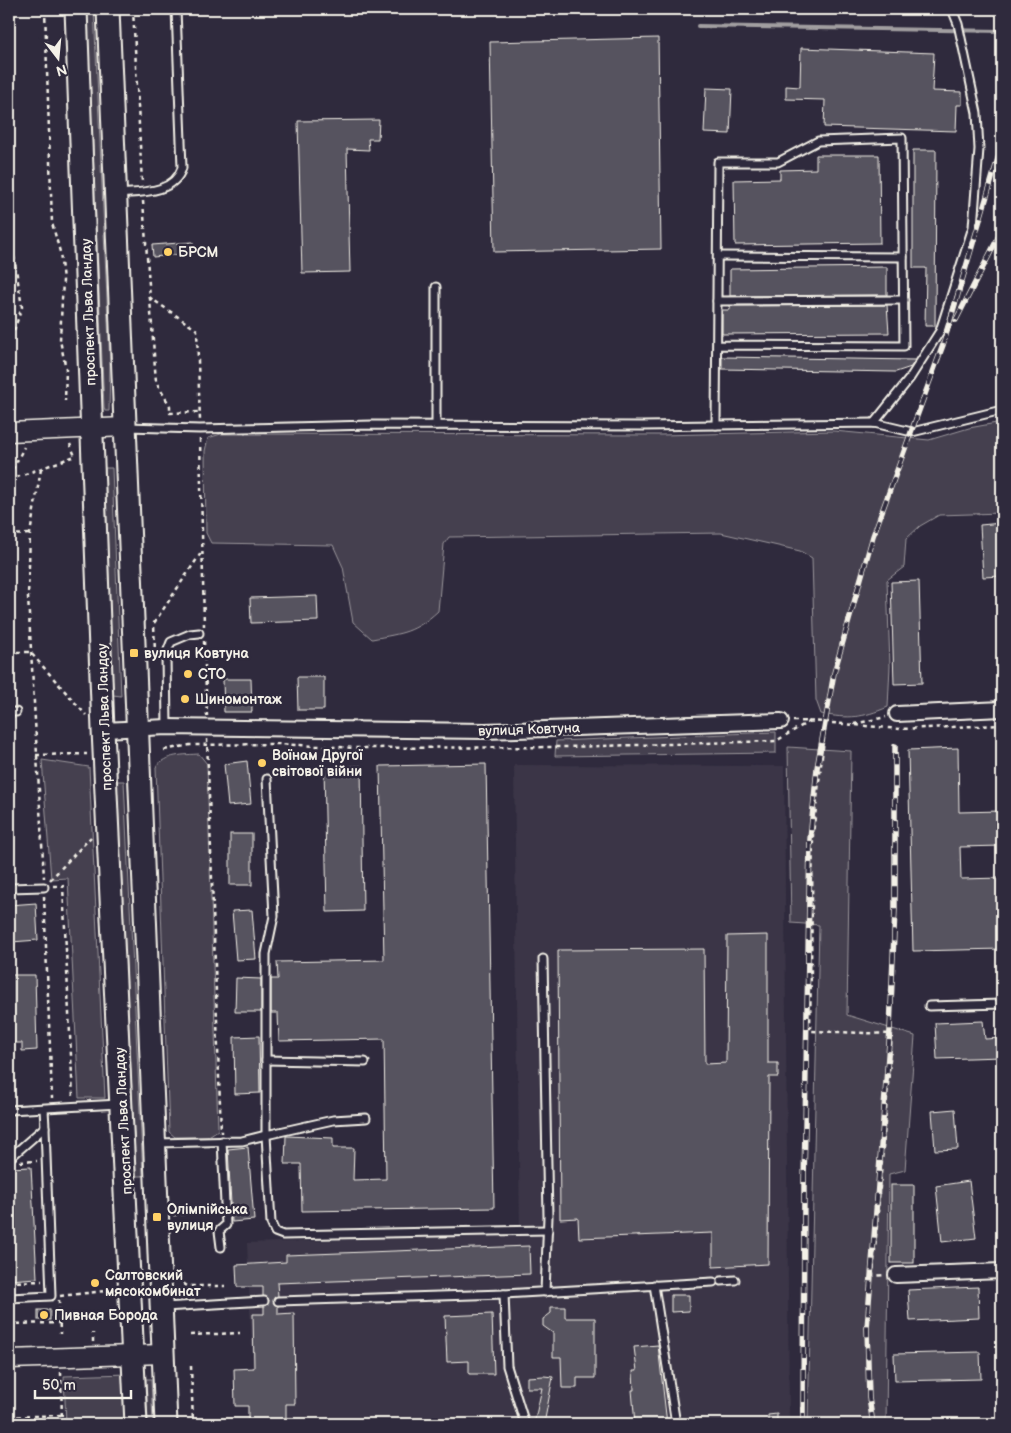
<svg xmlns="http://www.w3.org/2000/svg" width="1011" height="1433" font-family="'Balsamiq Sans',sans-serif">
<rect width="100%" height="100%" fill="#2f2a3d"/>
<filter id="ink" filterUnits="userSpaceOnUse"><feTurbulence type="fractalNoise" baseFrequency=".02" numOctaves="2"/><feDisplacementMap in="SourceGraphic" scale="10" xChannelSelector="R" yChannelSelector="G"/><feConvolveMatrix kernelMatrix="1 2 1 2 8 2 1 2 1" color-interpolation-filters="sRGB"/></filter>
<g filter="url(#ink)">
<path fill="#3b3647" d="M514,765L784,766L789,1424H255L247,1243L520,1234Z"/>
<g fill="#454050" stroke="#9c989c">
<path d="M87,9H94L110,366L109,411H105L104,407Z"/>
<path d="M1002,422V513L939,515L920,526L906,539L904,567L887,580L890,666L888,707C862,718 849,719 821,714L816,700L812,558L800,551L721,533L449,537L444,544L438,611C414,633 403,633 372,639L353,622L343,567L333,545L211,543L206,533L205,451L208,438L221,434L661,435L834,431L929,440L969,428Z"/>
<path d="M105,468H112L121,696L113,695Z"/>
<path d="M776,732V753L555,756L556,741Z"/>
<path d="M788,747L851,751L847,1015L915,1036L905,1170L889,1174L886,1424H808L819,925L791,923Z"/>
<path d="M199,754L207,764L218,1130L207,1137H175L169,1132L156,767C165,754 184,755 199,754Z"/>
<path d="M42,760L89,767L105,1098H79L68,878L51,879Z"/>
<path d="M117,781H124L143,1176H136Z"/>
<path d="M128,1374L130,1424H66L64,1376Z"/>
<path d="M146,1379H151L153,1424H148Z"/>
</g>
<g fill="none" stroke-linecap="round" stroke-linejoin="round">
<path stroke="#a19ea0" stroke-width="4" d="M698,26L1002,31"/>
</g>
<g fill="#56525f" stroke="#f4f1e8">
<path d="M658,38L661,249L494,252L490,42Z"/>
<path d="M801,48L934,53L932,91L962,92V105H957L956,131L824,127L825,100L786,99V86L800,87Z"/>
<path d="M706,88L732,89L730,134L704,133Z"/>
<path d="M379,120L378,139H368L369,150L347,149L350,272L302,273L298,121Z"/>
<path d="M913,150H936L935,326H925L926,268H913Z"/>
<path d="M816,155H879L880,243L735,245L734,180L780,179V170L816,169Z"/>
<path d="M193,242L194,253L153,257L152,245Z"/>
<path d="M887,267V295L730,296V269Z"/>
<path d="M887,305L889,333L722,334V310H730V306Z"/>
<path d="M722,357L915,360L911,367L896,372L722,369Z"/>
<path d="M1002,523V576L983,577L980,525Z"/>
<path d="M919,581L922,683L894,684L891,582Z"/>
<path d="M317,596L318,621L251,623L250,598Z"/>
<path d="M297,677H324V710H298Z"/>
<path d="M223,679H251L252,712H224Z"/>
<path d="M958,748L959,812L1002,811V846L960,847L961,879L1002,878V949L913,951L908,750Z"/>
<path d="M247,761L251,804L228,806L224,764Z"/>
<path d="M486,764L494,1208L302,1211L301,1164H285L286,1136L333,1138V1148H354L353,1180L386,1179L384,1039L279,1041L278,1013H271V979H278L277,962L384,960L380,766Z"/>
<path d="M361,766L363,911L327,912L324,767Z"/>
<rect x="230" y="834" width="22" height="51"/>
<path d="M36,903L38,940L11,942L9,905Z"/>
<path d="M252,910L256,959L236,960L232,911Z"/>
<path d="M768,935V1063H778V1077H769L768,1264L713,1267V1233L579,1238L578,1218L560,1219L558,950L704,949L705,1064L726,1063L727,936Z"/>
<path d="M9,975H35L37,1050L22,1051V1043H9Z"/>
<path d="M236,978L261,979V1012H235Z"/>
<path d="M983,1021L985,1039L1002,1038V1057L937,1059L935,1023Z"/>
<path d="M259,1036L260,1093L235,1094L234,1037Z"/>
<path d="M955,1109L958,1149L935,1150L932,1111Z"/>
<path d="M248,1147L254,1220L232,1222L228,1149Z"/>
<path d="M31,1167L37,1278L9,1280V1168Z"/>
<path d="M969,1181L976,1238L942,1242L936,1186Z"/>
<rect x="891" y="1185" width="23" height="78"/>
<path d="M529,1246L530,1274L277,1283L278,1296L273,1301L278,1306V1314L294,1313L295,1404H286V1424H248V1406H235L234,1369L254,1368L253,1314H264V1306L269,1301L268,1298L263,1296V1287H237L236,1265L286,1262V1255Z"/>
<path d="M978,1287L979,1318L910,1321L908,1290Z"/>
<path d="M671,1295H689V1311L671,1312Z"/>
<path d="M551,1307H565V1318H595V1378H577V1388H562L561,1357H553V1333L543,1326V1319L551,1313Z"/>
<rect x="38" y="1310" width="12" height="10"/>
<path d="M492,1314L494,1374H469V1361L447,1362L445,1316Z"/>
<path d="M658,1345L667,1424H635L632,1390H634L633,1371H637L634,1347Z"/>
<path d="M980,1352L981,1379L895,1381L894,1354Z"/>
<path d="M544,1376L553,1377L544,1424H534L542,1388H527V1377Z"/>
<path d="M777,1414V1424H768V1415Z"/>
</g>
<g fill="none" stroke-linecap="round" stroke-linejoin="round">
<g stroke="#f4f1e8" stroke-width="11">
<g id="service">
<path d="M117,194C140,192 174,194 182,168L176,9"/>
<path d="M718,256L903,257"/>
<path d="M717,301L904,300"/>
<path d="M874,423L910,378L940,331L973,227L979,149L977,113L958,24L952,9"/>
<path d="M436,425V287"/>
<path d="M716,425L718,162H778L818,141L902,138L904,346L717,345"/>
<path d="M126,427L200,429L372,425L643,426L874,423L912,432L1002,410"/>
<path d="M9,712H16"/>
<path d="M167,727L166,655L171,642L190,634L199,633"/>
<path d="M267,779L274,916L266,954V1135L333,1120L366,1118"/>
<path d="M9,888L44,887"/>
<path d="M543,959L548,1217L545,1292"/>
<path d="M929,1006L1002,1004"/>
<path d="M266,1060L365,1062"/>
<path d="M9,1110L119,1104"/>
<path d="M157,1143L242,1141L266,1135L271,1223L275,1232L283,1235L548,1230"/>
<path d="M12,1156L45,1127L44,1109"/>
<path d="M221,1247L219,1231L226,1225L222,1141"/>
<path d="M721,1281L735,1280"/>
<path d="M654,1285L676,1424"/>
<path d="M504,1294L713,1282"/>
<path d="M9,1298L51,1296L45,1127"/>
<path d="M278,1301L504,1294L507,1366L525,1424"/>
<path d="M164,1307L264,1301"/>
</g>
</g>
<g stroke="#f4f1e8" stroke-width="18">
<g id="minor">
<path d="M897,714L1002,709"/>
<path d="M103,730L167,727L485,731L781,721"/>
<path d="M896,1275L1002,1271"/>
</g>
</g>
<g stroke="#f4f1e8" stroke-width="21">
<g id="tertiary">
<path d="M9,432L125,427"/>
<path d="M9,1359L163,1354"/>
</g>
</g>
<g stroke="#f4f1e8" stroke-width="25">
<g id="primary">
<path d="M76,9L103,730L136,1424"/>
<path d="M108,9L166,1424"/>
</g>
</g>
<g stroke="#f4f1e8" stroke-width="2.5" stroke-dasharray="4 4" stroke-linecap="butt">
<path d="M45,9L52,223L60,252L63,280L60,340L66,369L65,401"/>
<path d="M133,9L142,183"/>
<path d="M143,201L156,382L170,406V413L200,412"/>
<path d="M9,225L22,307L9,345"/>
<path d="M149,297L197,330L200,421"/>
<path d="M200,439L204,626"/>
<path d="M41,469L30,534L28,597L44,878"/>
<path d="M9,477L24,447"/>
<path d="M9,480L75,456L70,444"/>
<path d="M9,535L30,534"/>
<path d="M204,641L207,716"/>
<path d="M9,652H30L86,715"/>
<path d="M155,655L154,623L201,553"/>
<path d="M793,721L832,722"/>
<path d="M826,722L813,834L810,1031L892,1034L873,1276L884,1275"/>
<path d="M832,723L900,729L1002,725"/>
<path d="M854,724L886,717"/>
<path d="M207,739L221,1133"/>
<path d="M164,750L190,745L278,744L357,748L566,747L776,741L810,721"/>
<path d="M36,755L87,754"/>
<path d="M50,880L91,837"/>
<path d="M53,886H63L73,1098"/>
<path d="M44,896L52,1098"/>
<path d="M20,1162L37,1161"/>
<path d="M173,1215L184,1214"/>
<path d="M177,1279L187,1286H225"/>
<path d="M9,1282L42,1281"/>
<path d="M60,1296L114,1290"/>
<path d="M59,1300L60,1334"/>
<path d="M9,1324L60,1323"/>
<path d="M190,1335L240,1333"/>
<path d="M93,1342V1333"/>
<path d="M191,1366L193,1424"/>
<path d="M61,1372L62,1424"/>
<path d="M9,1417L62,1415"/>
</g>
<use href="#service" stroke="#2f2a3d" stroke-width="7"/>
<use href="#minor" stroke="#2f2a3d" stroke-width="14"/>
<use href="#tertiary" stroke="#2f2a3d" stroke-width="18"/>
<use href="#primary" stroke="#2f2a3d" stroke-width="21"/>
<g stroke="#f4f1e8" stroke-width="5.5">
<g id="rail">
<path d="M956,320L1002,230"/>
<path d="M803,1424L804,1185L810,839L817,768L834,673L873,536L943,345L1002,145"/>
<path d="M873,1424L869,1398L867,1328L890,1030L895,909V746"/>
</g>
</g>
<use href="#rail" stroke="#2f2a3d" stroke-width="4" stroke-dasharray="11" stroke-linecap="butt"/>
</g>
</g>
<g fill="#ffd166" stroke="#2f2a3d" stroke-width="2">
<circle cx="168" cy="252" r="5"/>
<rect x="129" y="648" width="10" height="10" rx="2.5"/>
<circle cx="188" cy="674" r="5"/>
<circle cx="185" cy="699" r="5"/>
<circle cx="262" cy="763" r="5"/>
<rect x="152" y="1212" width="10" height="10" rx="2.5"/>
<circle cx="95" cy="1283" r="5"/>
<circle cx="44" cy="1315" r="5"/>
</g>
<g text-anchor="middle" stroke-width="5" stroke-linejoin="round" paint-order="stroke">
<g font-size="14" font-weight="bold" fill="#f4f1e8" stroke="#2f2a3d" text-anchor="start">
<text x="178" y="257">БРСМ</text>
<text x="144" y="658">вулиця Ковтуна</text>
<text x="198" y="679">СТО</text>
<text x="195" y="704">Шиномонтаж</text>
<text x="272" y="760">Воїнам Другої<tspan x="272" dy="16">світової війни</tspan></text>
<text x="167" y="1214">Олімпійська<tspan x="167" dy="16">вулиця</tspan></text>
<text x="105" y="1280">Салтовский<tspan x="105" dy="16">мясокомбинат</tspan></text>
<text x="54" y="1320">Пивная Борода</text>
</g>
<g font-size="14" fill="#f4f1e8" stroke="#2f2a3d">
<text transform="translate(88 312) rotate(-92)" y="5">проспект Льва Ландау</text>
<text transform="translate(104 717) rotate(-92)" y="5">проспект Льва Ландау</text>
<text transform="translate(529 729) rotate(-2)" y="5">вулиця Ковтуна</text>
<text transform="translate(123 1121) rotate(-93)" y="5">проспект Льва Ландау</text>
</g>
</g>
<rect width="1011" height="1433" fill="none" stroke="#2f2a3d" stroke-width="30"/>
<rect x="15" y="15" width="981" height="1403" fill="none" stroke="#f4f1e8" stroke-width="2" filter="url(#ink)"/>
<g transform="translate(58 58) rotate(164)" stroke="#2f2a3d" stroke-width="4" paint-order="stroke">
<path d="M0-4L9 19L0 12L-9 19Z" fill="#f4f1e8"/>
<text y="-8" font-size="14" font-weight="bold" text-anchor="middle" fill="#f4f1e8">N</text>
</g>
<path d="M35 1390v8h96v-8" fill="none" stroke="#f4f1e8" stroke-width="2.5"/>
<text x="42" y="1390" font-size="15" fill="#f4f1e8" stroke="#2f2a3d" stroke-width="4" paint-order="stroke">50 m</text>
</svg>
